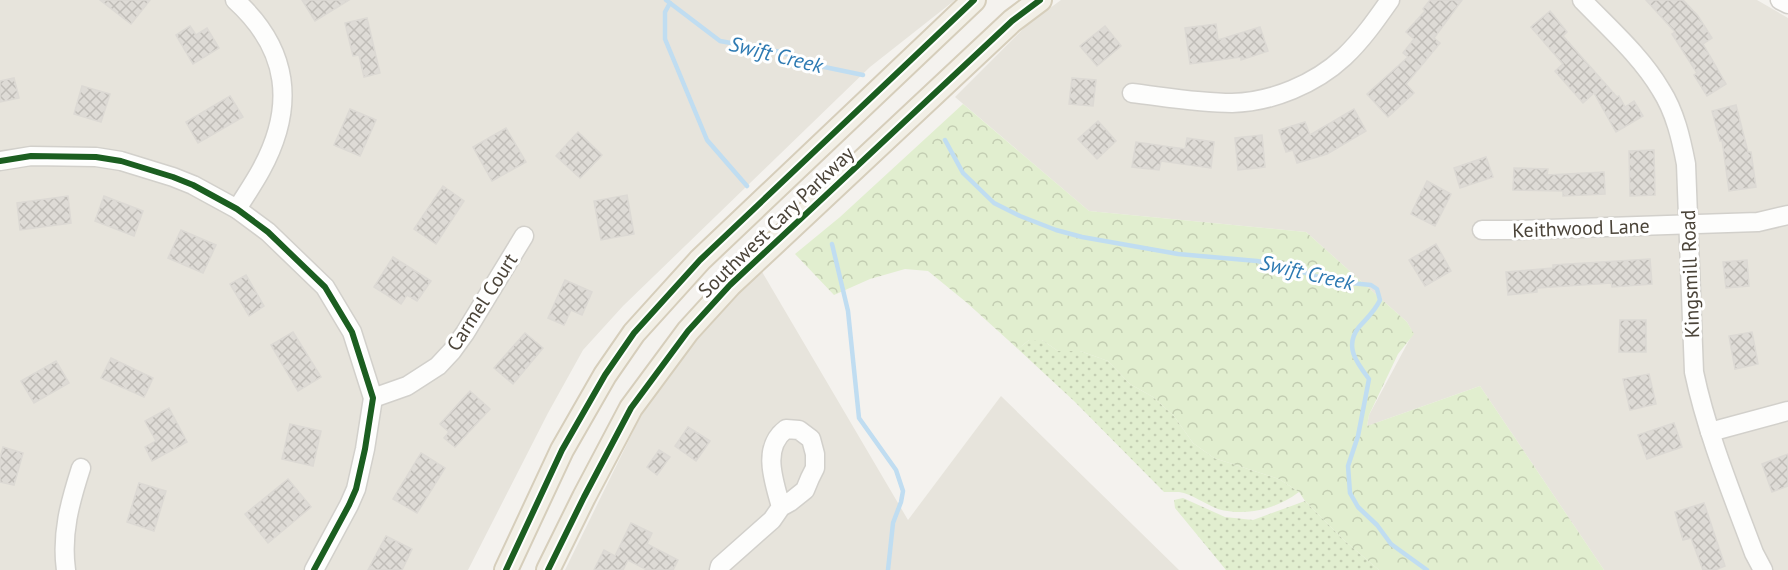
<svg xmlns="http://www.w3.org/2000/svg" width="1788" height="570" font-family="'PT Sans',sans-serif">
<defs>
<pattern id="grass-dots" width="8" height="8" patternUnits="userSpaceOnUse" patternTransform="scale(1.5)"><rect width="8" height="8" fill="#e1eecf"/><path d="M2 2h.1M6 6h.1" fill="none" stroke="#c3cdb2" stroke-width="1.8" stroke-linecap="round"/></pattern>
<pattern id="forest-crowns" width="20" height="18" patternUnits="userSpaceOnUse" patternTransform="scale(1.5)"><rect width="20" height="18" fill="#e1eecf"/><path d="M2 6a3 3 0 1 1 6 0M12 15a3 3 0 1 1 6 0" fill="none" stroke="#c3cdb2"/></pattern>
<pattern id="building-cross-hatch" width="8" height="8" patternUnits="userSpaceOnUse" patternTransform="scale(1.5)"><rect width="8" height="8" fill="#dedbd6"/><path d="M0 0l8 8M0 8l8-8" fill="none" stroke="#c0bdb8"/></pattern>
</defs>
<rect width="100%" height="100%" fill="#f4f2ee"/>
<g fill="#e7e4dc">
<path d="M0,0H955L870,67L623,306L583,350L548,413L468,570H0Z"/>
<path d="M1061,0H1757L1788,18V570H1604L1480,386L1367,426L1369,415L1413,333L1407,322L1306,232L1089,211L955,97L1027,25Z"/>
<path d="M761,270L908,520L1001,396L1179,570H565L656,385L695,338Z"/>
</g>
<g fill="url(#grass-dots)">
<path d="M1029,340H1042L1058,351H1080L1108,361L1130,384L1153,397L1174,416L1193,443L1214,458L1279,479L1299,492C1276,509 1246,517 1218,509C1205,504 1192,494 1179,492C1174,492 1169,492 1164,492L1074,401L1018,349Z"/>
<path d="M1183,498L1225,517L1253,520L1305,501L1346,542L1379,570H1226L1175,508L1174,500Z"/>
</g>
<path fill="url(#forest-crowns)" d="M963,104L1089,211L1306,232L1407,322L1414,334L1398,354L1369,415L1367,426L1480,386L1604,570H1379L1346,542L1305,501L1299,492L1279,479L1214,458L1193,443L1174,416L1153,397L1130,384L1108,361L1080,351H1058L1042,340H1029L1018,349L966,302L928,271L905,269L870,279L834,295L795,254L840,217Z"/>
<g fill="none" stroke-linecap="round" stroke-linejoin="round">
<g stroke="#c0ddf1" stroke-width="4.5">
<path d="M666,0L720,41L781,52L810,64L863,75"/>
<path d="M670,3L665,12V39L707,140L747,186"/>
<path d="M945,140L963,173L994,203L1020,216L1056,230L1082,237L1178,254L1257,261L1288,267L1330,281L1371,285L1377,289L1380,300C1375,311 1367,318 1359,327C1344,346 1356,362 1369,379L1358,436L1348,466L1350,493L1358,507L1377,525L1391,544L1427,570"/>
<path d="M832,244L848,311L859,418L896,470L903,491L901,502L893,523L888,570"/>
</g>
</g>
<g fill="url(#building-cross-hatch)" stroke="#dcd9d4" stroke-width="1.5">
<path d="M100,0H150L131,24Z"/>
<path d="M302,0H349L315,21Z"/>
<path d="M1430,0H1462L1434,38L1440,43L1406,84L1414,93L1388,117L1367,94L1408,57L1403,53L1414,39L1406,32L1425,11L1423,9Z"/>
<path d="M1646,0H1683L1698,16L1712,38L1703,44L1726,84L1707,96L1694,75L1697,73L1672,34L1675,32Z"/>
<path d="M1550,11L1567,32L1563,36L1617,97L1619,96L1625,107L1634,101L1643,116L1616,132L1594,93L1583,103L1555,71L1563,64L1531,27Z"/>
<path d="M367,18L380,73L364,77L359,55L353,56L345,23Z"/>
<path d="M1216,24L1218,40L1260,27L1268,51L1241,60V57L1190,64L1185,28Z"/>
<path d="M190,26L196,35L207,28L219,48L193,64L176,35Z"/>
<path d="M1105,26L1121,46L1097,66L1080,46Z"/>
<path d="M14,78L19,98L0,102V81Z"/>
<path d="M1072,78L1096,80L1093,106L1069,104Z"/>
<path d="M82,86L110,94L101,122L74,114Z"/>
<path d="M230,96L243,117L198,143L186,122Z"/>
<path d="M1736,105L1748,152H1751L1756,187L1729,191L1722,140L1720,141L1712,111Z"/>
<path d="M350,109L376,120L360,156L334,145Z"/>
<path d="M1354,109L1366,131L1327,154L1297,163L1293,150L1286,152L1279,130L1305,122L1310,135Z"/>
<path d="M1098,121L1116,141L1097,159L1078,139Z"/>
<path d="M506,128L526,162L492,181L473,147Z"/>
<path d="M578,132L602,155L580,178L556,156Z"/>
<path d="M1262,135L1265,167L1238,170L1235,138Z"/>
<path d="M1187,138L1214,142L1211,168L1161,161L1159,170L1132,167L1136,142L1185,149Z"/>
<path d="M1654,150L1655,195L1630,196L1629,151Z"/>
<path d="M1486,157L1493,177L1460,188L1454,168Z"/>
<path d="M1514,168L1548,169L1547,175L1604,172L1605,194L1563,196V191L1513,190Z"/>
<path d="M1427,181L1451,194L1435,226L1411,214Z"/>
<path d="M443,186L464,201L436,244L414,229Z"/>
<path d="M627,195L634,234L601,240L594,201Z"/>
<path d="M68,196L71,223L20,230L17,203Z"/>
<path d="M104,196L143,211L134,236L95,221Z"/>
<path d="M181,230L216,245L203,273L168,258Z"/>
<path d="M1436,244L1451,271L1425,286L1409,260Z"/>
<path d="M393,257L431,281L417,301L407,295L401,304L374,287Z"/>
<path d="M1650,259L1652,284L1612,287L1611,283L1537,288V292L1508,295L1506,272L1553,268V265Z"/>
<path d="M1747,260L1749,286L1726,288L1723,262Z"/>
<path d="M246,275L264,306L249,316L230,284Z"/>
<path d="M565,280L592,292L582,315L571,310L564,325L548,318Z"/>
<path d="M1620,320H1646V352H1619Z"/>
<path d="M293,332L321,377L298,391L271,345Z"/>
<path d="M1752,332L1758,364L1735,369L1729,336Z"/>
<path d="M525,333L543,348L513,384L494,368Z"/>
<path d="M111,358L153,378L144,397L101,378Z"/>
<path d="M56,361L69,383L34,403L21,381Z"/>
<path d="M1649,374L1656,404L1630,410L1623,379Z"/>
<path d="M470,391L490,409L455,447L444,438L449,432L440,424Z"/>
<path d="M169,408L187,442L152,461L145,447L156,441L145,421Z"/>
<path d="M1674,423L1682,447L1647,459L1638,435Z"/>
<path d="M290,424L321,431L313,466L282,459Z"/>
<path d="M688,427L710,441L696,461L675,446Z"/>
<path d="M3,447L23,453L14,485L0,482V458Z"/>
<path d="M659,450L670,457L657,475L647,467Z"/>
<path d="M421,453L445,468L417,513L393,499Z"/>
<path d="M1788,454V486L1772,492L1762,464Z"/>
<path d="M288,479L311,507L268,543L245,514Z"/>
<path d="M139,483L166,491L154,531L127,522Z"/>
<path d="M1704,503L1725,566L1715,570H1703L1691,538L1683,540L1675,512Z"/>
<path d="M631,523L652,533L647,544L678,560L673,570H647L628,560L623,570H594L604,550L615,556Z"/>
<path d="M386,536L412,549L402,570H368Z"/>
</g>
<g fill="none" stroke-linecap="round" stroke-linejoin="round">
<g stroke="#d2d0cb" stroke-width="21">
<g id="minor">
<path d="M235,0C289,49 296,106 261,170C254,183 245,196 237,209"/>
<path d="M1582,0C1609,28 1641,56 1661,90C1675,112 1681,138 1686,164L1694,372C1707,434 1732,494 1754,553L1763,570"/>
<path d="M1780,0L1788,4"/>
<path d="M1132,93C1165,97 1199,103 1232,103C1272,102 1315,84 1344,57C1362,40 1376,20 1390,0"/>
<path d="M0,161L31,156L96,157L121,161L173,177L193,185L237,209L268,232L325,287L352,332L373,398L365,449L356,489L349,505L314,570"/>
<path d="M1482,230H1518L1758,222L1788,215"/>
<path d="M373,398L407,386L438,366L452,351L465,333L524,236"/>
<path d="M1710,432L1788,411"/>
<path d="M66,570C61,534 70,502 81,468"/>
<path d="M719,570L720,566L772,520L781,507L790,502L805,490L810,478L815,468V454L811,439L799,430L786,429C761,448 774,481 781,507"/>
</g>
</g>
<g stroke="#d6cebb" stroke-width="26">
<g id="major">
<path d="M506,570L562,450L605,375L634,333L700,260L974,0"/>
<path d="M548,570L584,497L631,408L688,331L730,285L1012,21L1040,0"/>
</g>
</g>
<use href="#minor" stroke="#fdfdfc" stroke-width="18"/>
<use href="#major" stroke="#f2efe6" stroke-width="22"/>
<g stroke="#fff" stroke-width="10">
<g id="cycleway">
<path d="M0,161L31,156L96,157L121,161L173,177L193,185L237,209L268,232L325,287L352,332L373,398L365,449L356,489L349,505L314,570"/>
<path d="M506,570L562,450L605,375L634,333L700,260L974,0"/>
<path d="M548,570L584,497L631,408L688,331L730,285L1012,21L1040,0"/>
</g>
</g>
<use href="#cycleway" stroke="#1b5e20" stroke-width="6"/>
</g>
<g text-anchor="middle" stroke-width="6" stroke-linejoin="round" paint-order="stroke">
<g font-size="20" fill="#4b4439" stroke="#fff">
<text transform="translate(776 222) rotate(-44)" y="7">Southwest Cary Parkway</text>
<text transform="translate(1581 228) rotate(-2)" y="7">Keithwood Lane</text>
<text transform="translate(1690 274) rotate(-92)" y="7">Kingsmill Road</text>
<text transform="translate(482 302) rotate(-57)" y="7">Carmel Court</text>
</g>
<g font-size="21" font-style="italic" fill="#2e7ab2" stroke="#fff">
<text transform="translate(776 55) rotate(14)" y="7">Swift Creek</text>
<text transform="translate(1307 273) rotate(13)" y="7">Swift Creek</text>
</g>
</g>
</svg>
